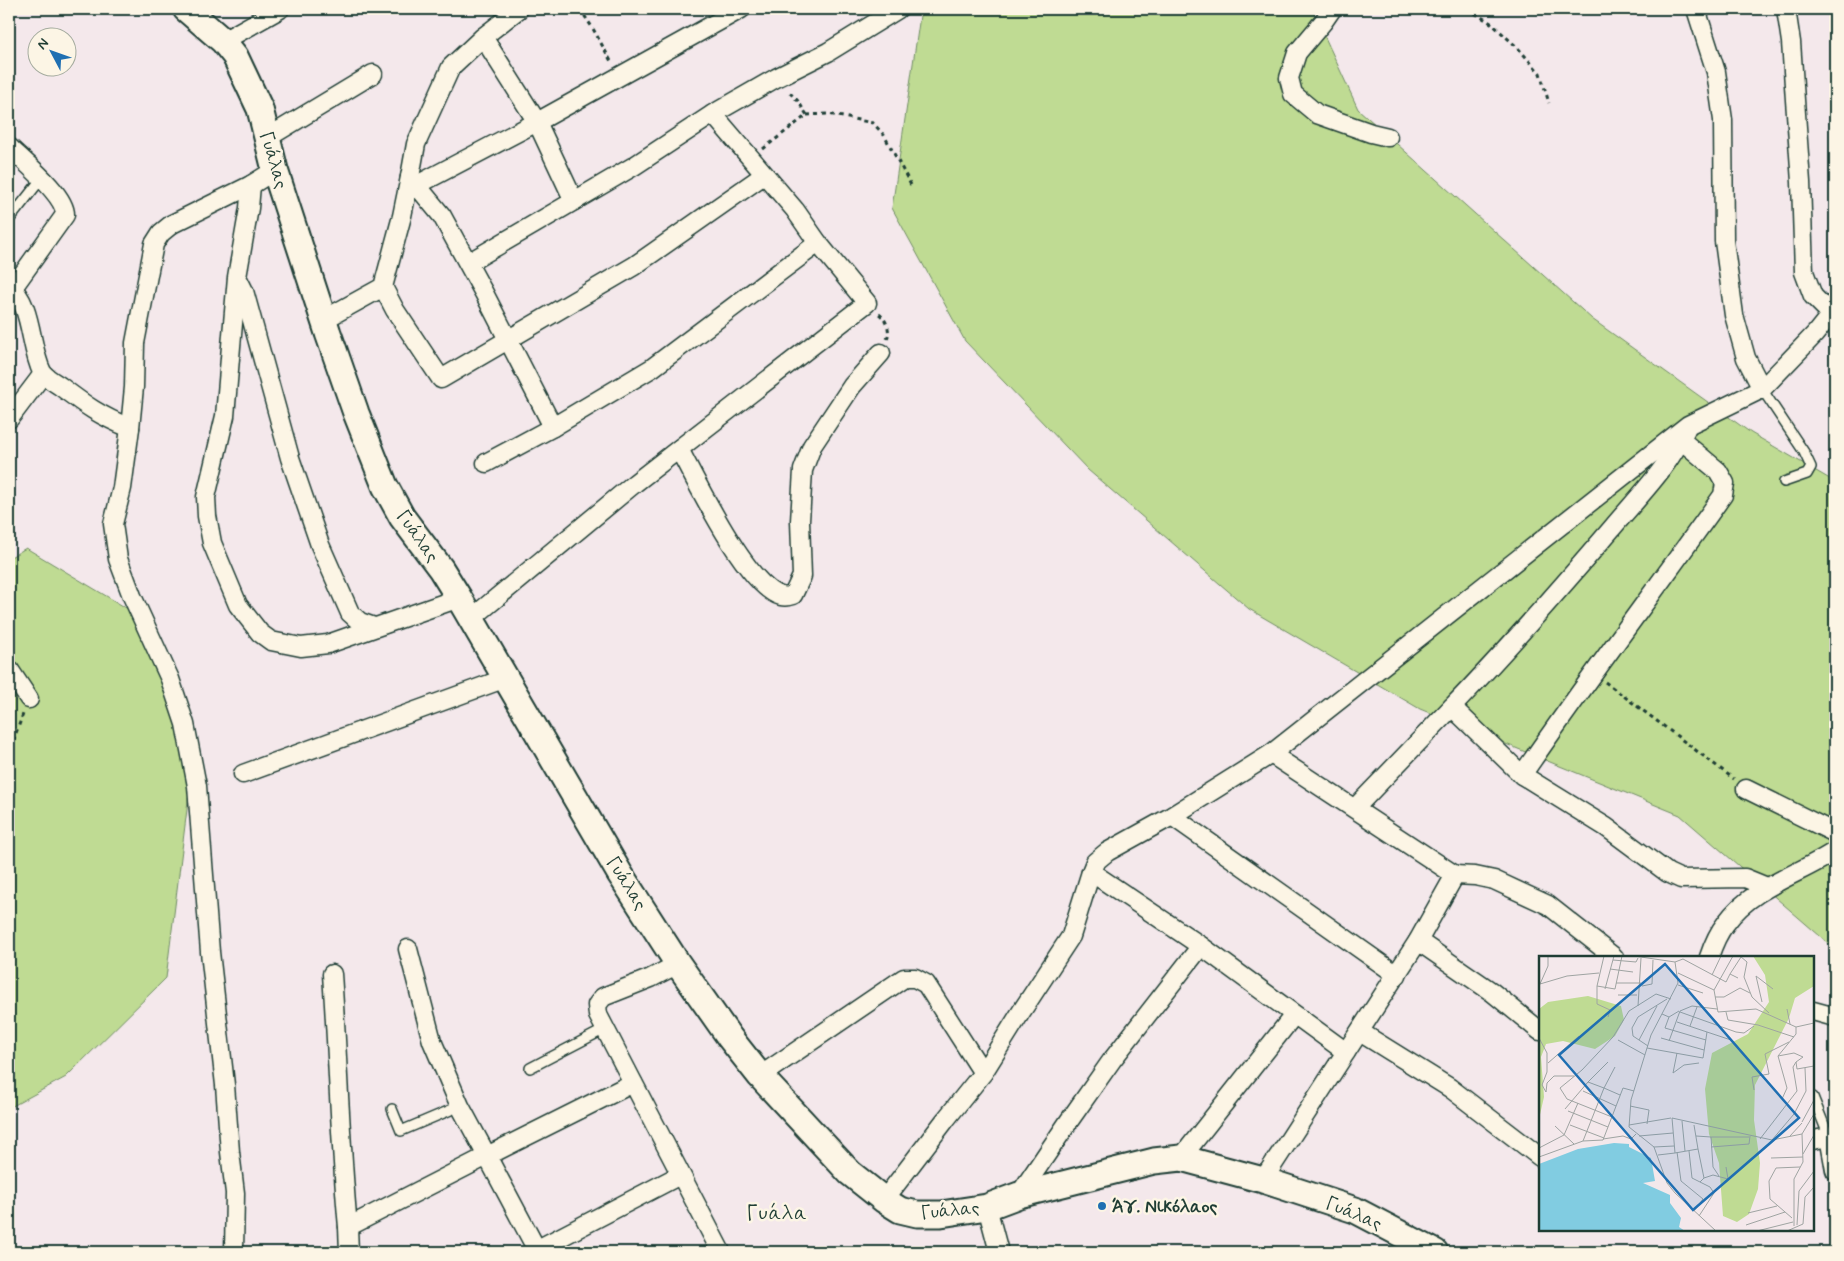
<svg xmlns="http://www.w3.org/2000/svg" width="1844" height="1261" font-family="Mynerve,sans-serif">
<rect width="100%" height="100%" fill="#f4e8eb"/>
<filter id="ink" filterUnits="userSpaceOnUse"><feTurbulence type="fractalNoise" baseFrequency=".02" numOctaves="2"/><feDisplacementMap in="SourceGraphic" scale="10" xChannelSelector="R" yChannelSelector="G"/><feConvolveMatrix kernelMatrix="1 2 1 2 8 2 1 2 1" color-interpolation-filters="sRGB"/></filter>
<g filter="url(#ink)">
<g fill="#bfdb93" stroke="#6f8c64">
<path d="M921,9H1312L1358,109L1592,319L1751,433L1835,482V949L1680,815L1420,709L1249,609L1088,470L965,341L892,208Z"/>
<path d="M26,548L138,615L192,769L166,978L66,1077L9,1108V558Z"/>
</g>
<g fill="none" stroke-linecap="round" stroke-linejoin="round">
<g stroke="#1f3d34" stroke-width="12">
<g id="lane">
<path d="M9,220L42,178"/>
<path d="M1762,389L1804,452L1811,467L1807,474L1784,482"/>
<path d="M530,1068L605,1029"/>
<path d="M1813,1097L1829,1137"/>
<path d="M392,1109L401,1131L460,1106"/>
</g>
</g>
<g stroke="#1f3d34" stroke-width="21">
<g id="street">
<path d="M519,9L483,37L451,67L416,144L410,177L442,216L484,293L553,427"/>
<path d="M1332,9L1323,22L1297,53L1289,78L1293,94L1317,114L1371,133L1388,137"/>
<path d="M1696,9L1716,72L1723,120L1724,241L1734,315L1746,358L1762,389"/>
<path d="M1786,9L1791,42L1795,100L1801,182L1804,272L1813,296L1832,315"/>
<path d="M483,37L537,122L574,201"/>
<path d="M223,41L280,9"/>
<path d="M267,138L373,74"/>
<path d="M9,147C23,161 66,195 65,215L12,289"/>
<path d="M251,185L249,208L237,277L225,416L206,497L207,516L212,543L238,605L260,633L271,641L301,647L328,644L459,598"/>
<path d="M417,185L537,122L741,9"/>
<path d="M468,263L634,166L713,114L776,78L828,52L898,9"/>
<path d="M239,281L244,291L290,458L320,545L350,613L360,622L374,627"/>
<path d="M9,286C33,304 29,346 42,372C46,378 54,382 60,386C85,405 100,416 130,428"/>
<path d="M383,287L395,310L441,379L634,266L764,175"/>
<path d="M325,319L383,287L402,216L410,177"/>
<path d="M9,419L43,374"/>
<path d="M1686,429C1669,467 1639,496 1613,527C1561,588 1508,649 1452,707L1522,775L1606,827L1668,873L1681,879L1745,878L1767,887"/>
<path d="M679,449C696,481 748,588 781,596C785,597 790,596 793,595L802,576L800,521L803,470L812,446L852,386L881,353"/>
<path d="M486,463L553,427L652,368L818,243"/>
<path d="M471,619L635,483L867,303L818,243L795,210L713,114"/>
<path d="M9,669L29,699"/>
<path d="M1271,754L1455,875L1418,941L1346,1052"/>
<path d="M243,774L506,678"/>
<path d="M1522,775C1587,680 1657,588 1723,495L1725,483L1718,471L1681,440"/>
<path d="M1746,789L1835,833"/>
<path d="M1355,808L1452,707"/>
<path d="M1172,816L1397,975"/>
<path d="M1455,875L1475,876L1494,880L1548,905L1614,957"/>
<path d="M1418,941L1492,992L1540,1031"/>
<path d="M408,949L432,1041L460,1106L487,1156L633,1083"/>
<path d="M1709,957C1713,945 1718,933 1726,923C1753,886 1799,875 1835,851"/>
<path d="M678,964L651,978L603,997L597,1005L598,1015L721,1252"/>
<path d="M332,974C338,1058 340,1143 348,1227"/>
<path d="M1813,1011L1835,1017"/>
<path d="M1360,1032L1450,1088L1540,1157"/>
<path d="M760,1076L904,978H915L926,984L983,1073"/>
<path d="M1813,1140L1829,1137L1835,1170"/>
<path d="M1181,1158L1294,1015"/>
<path d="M1263,1180L1346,1052L1201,946L1091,872L1095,862L1107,852L1172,816L1271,754L1688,425L1762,389L1815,334L1835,309"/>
<path d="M1019,1195L1069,1121L1112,1060L1201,946"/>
<path d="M884,1200L946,1119L983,1073L1021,1012L1071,936L1091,872"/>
<path d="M987,1207L999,1252"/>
<path d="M234,1252L235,1193L230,1152L225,1085L210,952L197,786L185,724L170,679L132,596L118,559L113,524L122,488L130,428L134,387L135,343L154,244L161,233L172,224L251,185L275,170"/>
<path d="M349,1252L348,1227L487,1156L538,1252"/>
<path d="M532,1252L680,1175"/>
</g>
</g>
<g stroke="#1f3d34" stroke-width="29">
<path id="secondary" d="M186,9L223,41L235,56L260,109L275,170L328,333L356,413L385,486L402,517L441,569L459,598L620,874L678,964L730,1038L760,1076L850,1173L884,1200L900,1210L917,1214H941L987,1207L1019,1195L1154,1161L1181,1158L1263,1180L1355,1210L1435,1252"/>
</g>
<g stroke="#1f3d34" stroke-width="3" stroke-dasharray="4 4" stroke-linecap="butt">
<path d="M580,9L592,27L612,63"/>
<path d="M1468,9L1491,23L1518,48L1540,73L1549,103"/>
<path d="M807,115L828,114L873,123L884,135L912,187"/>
<path d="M763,149L807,115L798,101L788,91"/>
<path d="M879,314C886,319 891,330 887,339"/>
<path d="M1605,682L1734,779"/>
<path d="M9,747L12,744L23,714"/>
</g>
<use href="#lane" stroke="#fcf5e5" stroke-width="9"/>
<use href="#street" stroke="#fcf5e5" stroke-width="18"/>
<use href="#secondary" stroke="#fcf5e5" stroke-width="25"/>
</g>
</g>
<circle fill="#1f6fb2" stroke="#fcf5e5" stroke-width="2" cx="1102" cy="1206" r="5"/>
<g text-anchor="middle" stroke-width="5" stroke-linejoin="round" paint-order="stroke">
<g font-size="18" fill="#1f3d34" stroke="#fcf5e5">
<text transform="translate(274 160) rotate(74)" y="6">Γυάλας</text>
<text transform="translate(418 536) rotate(55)" y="6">Γυάλας</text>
<text transform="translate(627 883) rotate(58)" y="6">Γυάλας</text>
<text transform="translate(950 1210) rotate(-5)" y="6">Γυάλας</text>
<text transform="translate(1354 1213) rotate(23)" y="6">Γυάλας</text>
</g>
<g font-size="18" font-weight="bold" fill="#1f3d34" stroke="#fcf5e5" text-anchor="start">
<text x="1112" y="1212">Άγ. Νικόλαος</text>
</g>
<g font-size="20" letter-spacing="1" fill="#1f3d34" stroke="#fcf5e5">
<text x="777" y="1219">Γυάλα</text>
</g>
</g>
<g transform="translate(1539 956)">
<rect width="275" height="275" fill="#f4e8eb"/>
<path d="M214,0H275V30L256,42L250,62L216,129L215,164L221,207L219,233L210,258L198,266L184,260L180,207L170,178L166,133L173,97L209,78L230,46L226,19ZM49,40L82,50L85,64L76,80L56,93L24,85L7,88L2,101L5,141L0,163V53L9,46Z" fill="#bfdb93"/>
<path d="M75,187L90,188V191L112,202L116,225L104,227L131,239V247L142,262L140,271L146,275H0V208L39,193Z" fill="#81cce1"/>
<path fill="none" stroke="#9fa4a2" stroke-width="1" d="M65,0L58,30V48L71,54L69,61M95,0L136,6L139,27L112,79L92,144L90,171L115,191L128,227L136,237L177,275M194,0L175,34L179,56L217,53L257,71M201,0L208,6L205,21L213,41L230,57M74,4L97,6L99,2M136,6L144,3L187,26L191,18L199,22M71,13L94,16M139,17L175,34M191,18L202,1M173,19L182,0M77,27H102M1,28L28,20L60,17M1,28L9,10V0M139,29L164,37M58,30L76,33L83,0M103,30L113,28L114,4M66,33L75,0M79,39H98M176,41H185L201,32L211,37M223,46L217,20L234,33M99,50L102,2M248,53L251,68M141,56L197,76L205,77L215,70M187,56L189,64L219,69L255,81M123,58L130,61L140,55M130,61L126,72L167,84M138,66L192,84M275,67L257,71V78L239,100L255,97L264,101L257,106L258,113L275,110M151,70L158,51M0,82L8,97V116L3,129L7,136M122,82L165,94M79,84L106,99M100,84L118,50M130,85L141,55L153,50L178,53M109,90L94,80L93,72L99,61L128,43M108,92L164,102L168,76M138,97L134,117L145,109L160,107M239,100L248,132L243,143M9,107L40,80M76,111L65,132L81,139M49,126L69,106M215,134L213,121L230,118L226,98L250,86M44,135L77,150M7,136L8,127L15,120H35M91,150L110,154L108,168M26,153L49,126L65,132L44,185L64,184L84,132L95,135M29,155L69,171M73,161L28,143L21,132L43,114L74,81L90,55L117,38L132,43M143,165L146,195M263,166L275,144M31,169L65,182M90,169L132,162M16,170L35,188M100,180L134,177M157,180L172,181M251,180L263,167M64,183L84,180L92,183L97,178M221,183L258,135L254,111L257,106M233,184L255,158L267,135L266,112M115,191L135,190M172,191L210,188L211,180M0,192L25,179L39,147M159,193L165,222L161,226M150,195L153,222L171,231L175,237L160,260M138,196L142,225L164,243L155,255M136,197L159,193L155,169M264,198L275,179M119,199L136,197L133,162L233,184L263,178L275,158M0,201L44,185M232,202L264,201M180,220L174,211L172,181H210M165,222L174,219L189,223L187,211M209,257L238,250M253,262L231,243L230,225L237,212L261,211M207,269L246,256M258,269L260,235L275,215M255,270V223L264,206L263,178M218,275L254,266M248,275L264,268L266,241L275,231"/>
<path fill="#1f6fb2" fill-opacity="0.15" stroke="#1f6fb2" stroke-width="2.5" d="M126,8L260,162L154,254L20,99Z"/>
<rect width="275" height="275" fill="none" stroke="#1f3d34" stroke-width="2.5"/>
</g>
<rect width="1844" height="1261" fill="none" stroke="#fcf5e5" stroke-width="30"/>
<rect x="15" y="15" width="1814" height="1231" fill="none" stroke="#1f3d34" stroke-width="2" filter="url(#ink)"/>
<g transform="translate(52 52) rotate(311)"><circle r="24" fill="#fcf5e5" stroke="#a4ab9e"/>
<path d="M0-4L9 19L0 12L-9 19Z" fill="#1f6fb2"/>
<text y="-8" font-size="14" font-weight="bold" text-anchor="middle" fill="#1f3d34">N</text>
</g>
</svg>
